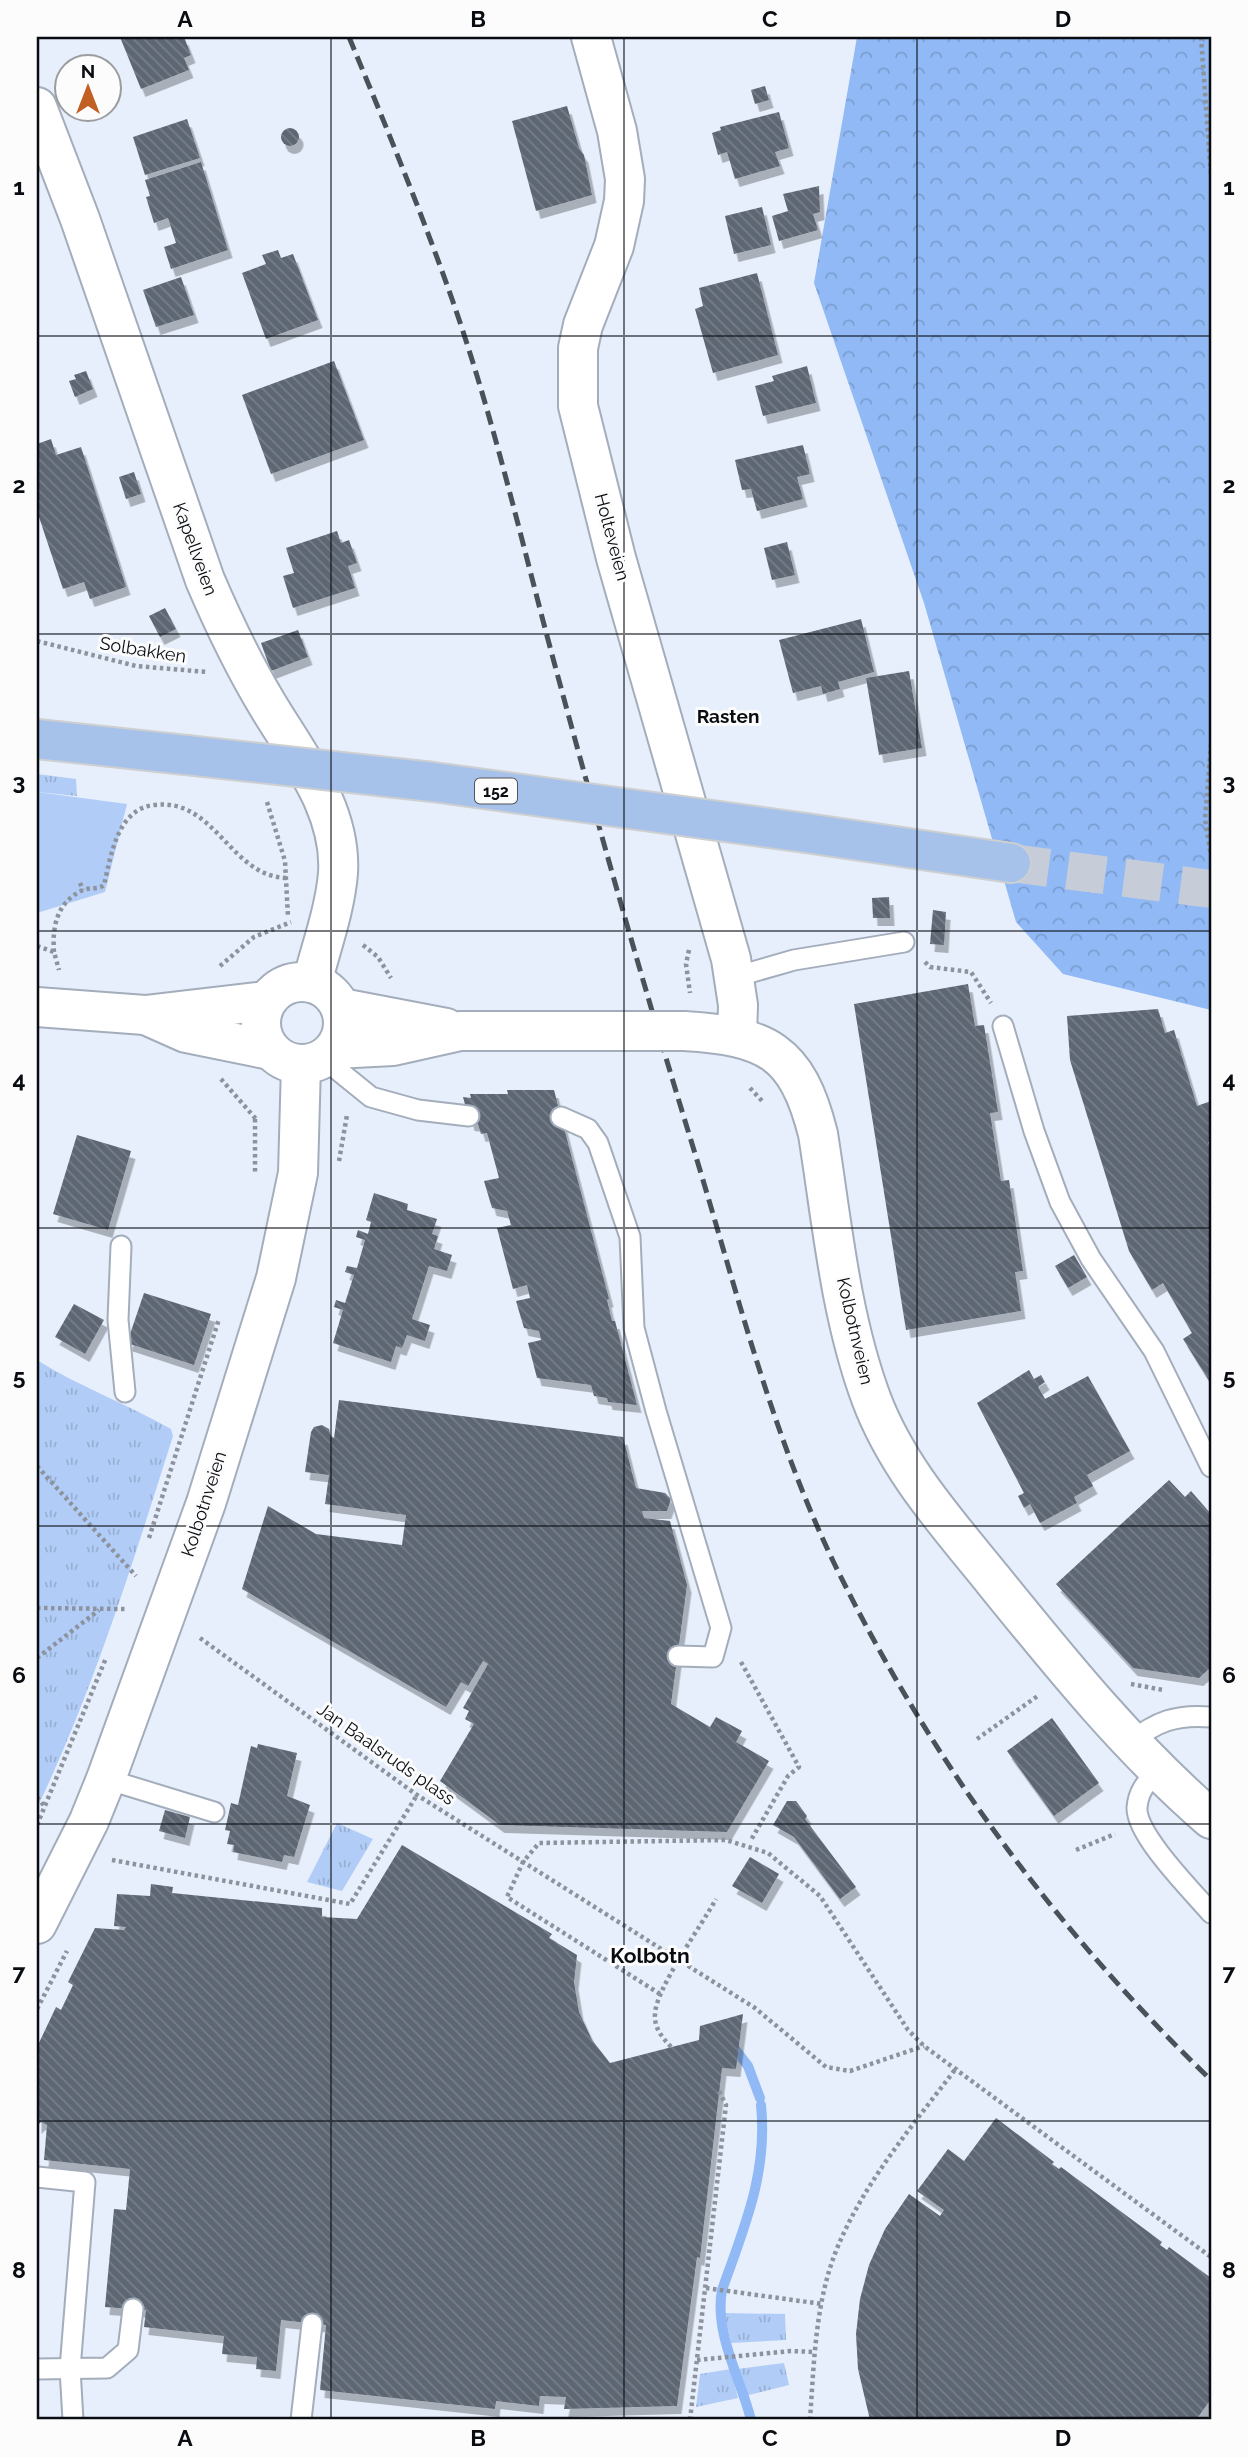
<svg xmlns="http://www.w3.org/2000/svg" width="1248" height="2457" font-family="Raleway,sans-serif">
<defs>
<pattern id="grass-tufts" width="24" height="20" patternUnits="userSpaceOnUse" patternTransform="scale(1.75)"><rect width="24" height="20" fill="#b1cdf7"/><path d="M3 7l-1-3M5 7V3M7 7l1-3M15 17l-1-3M17 17v-4M19 17l1-3" fill="none" stroke="#97afd3"/></pattern>
<pattern id="forest-crowns" width="20" height="18" patternUnits="userSpaceOnUse" patternTransform="scale(1.75)"><rect width="20" height="18" fill="#90b9f5"/><path d="M2 6a3 3 0 1 1 6 0M12 15a3 3 0 1 1 6 0" fill="none" stroke="#7b9ed1"/></pattern>
<pattern id="building-back-hatch" width="6" height="6" patternUnits="userSpaceOnUse" patternTransform="scale(1.75)"><rect width="6" height="6" fill="#5d6673"/><path d="M-1 5l2 2M0 0l6 6M5-1l2 2" fill="none" stroke="#777e88"/></pattern>
<filter id="shadow"><feDropShadow dx="4.5" dy="8" stdDeviation="0" flood-color="#0004"/></filter>
</defs>
<rect width="100%" height="100%" fill="#e7effc"/>
<g fill="url(#grass-tufts)">
<path d="M37,774L76,779L77,796L37,792Z"/>
<path d="M37,1360C80,1387 127,1404 171,1429L173,1436C133,1562 94,1689 37,1808Z"/>
<path d="M337,1823L373,1839L342,1891L307,1882Z"/>
<path d="M724,2313L785,2314L786,2340L731,2343Z"/>
<path d="M784,2363L789,2385L745,2396L738,2369Z"/>
<path d="M731,2369L738,2398L696,2407L700,2374Z"/>
</g>
<path fill="url(#forest-crowns)" d="M857,37H1211V1010L1063,974L1016,922L924,603L814,283Z"/>
<path fill="#b1cdf7" d="M37,792L127,804L105,892L37,913Z"/>
<g fill="none" stroke-linecap="round" stroke-linejoin="round">
<g stroke="#90b9f5" stroke-width="10">
<path d="M729,2041L748,2066L760,2098"/>
<path d="M751,2420C741,2379 714,2334 722,2290C744,2228 768,2173 761,2105"/>
</g>
</g>
<g fill="url(#building-back-hatch)" filter="url(#shadow)">
<path d="M120,37H184L191,55L184,58L189,70L141,89Z"/>
<path d="M765,86L769,100L755,104L751,90Z"/>
<path d="M567,106L579,148L584,155L592,195L536,211L512,121Z"/>
<path d="M779,112L789,148L775,152L780,166L735,179L727,152L718,155L712,133L721,130L720,127Z"/>
<path d="M187,119L200,158L145,175L133,137Z"/>
<circle cx="290" cy="137" r="9"/>
<path d="M201,162L228,250L171,269L164,247L176,243L168,218L154,223L146,197L150,196L145,180Z"/>
<path d="M819,186L820,212L813,214L818,230L779,241L772,216L788,211L783,194Z"/>
<path d="M762,207L771,245L734,254L725,216Z"/>
<path d="M278,250L281,258L293,254L318,320L266,339L242,273L266,264L262,255Z"/>
<path d="M757,273L778,355L713,373L695,309L703,306L699,288Z"/>
<path d="M181,277L194,315L156,327L143,290Z"/>
<path d="M334,361L364,440L271,474L242,395Z"/>
<path d="M807,366L816,403L763,416L755,386L774,381L772,376Z"/>
<path d="M86,371L93,389L75,397L69,381L76,379L74,375Z"/>
<path d="M51,439L56,455L81,447L126,587L90,599L84,582L63,589L37,511V444Z"/>
<path d="M803,445L810,474L797,477L803,499L757,511L751,489L742,490L735,460Z"/>
<path d="M134,472L141,494L126,499L119,477Z"/>
<path d="M337,531L341,543L349,540L357,563L348,566L355,588L293,608L283,576L294,573L286,548Z"/>
<path d="M787,542L795,575L772,580L764,548Z"/>
<path d="M165,608L176,629L160,637L149,616Z"/>
<path d="M861,619L874,672L838,682L840,689L823,694L821,686L793,693L779,640Z"/>
<path d="M298,630L308,657L271,671L261,643Z"/>
<path d="M909,671L922,748L879,755L866,678Z"/>
<path d="M889,897L890,918H873L872,898Z"/>
<path d="M933,910L946,912L944,945L930,944Z"/>
<path d="M968,984L975,1026L984,1025L998,1112L990,1113L1001,1181L1009,1180L1023,1271L1015,1272L1021,1311L906,1330L854,1004Z"/>
<path d="M1158,1009L1165,1033L1174,1030L1197,1106L1211,1101V1141L1208,1142L1211,1152V1384L1183,1339L1192,1333L1163,1283L1152,1290L1129,1251L1070,1060L1067,1016Z"/>
<path d="M507,1090H554L609,1299L607,1300L612,1321H615L637,1405L608,1402L607,1398L594,1396L591,1385L537,1378L528,1343L541,1340L539,1331L524,1328L518,1308L516,1301L530,1298L527,1285L513,1289L497,1228L511,1225L507,1211L492,1208L484,1181L499,1178L487,1133L481,1134L478,1124L470,1123L463,1097L471,1098L470,1094H508Z"/>
<path d="M77,1135L131,1151L108,1230L53,1214Z"/>
<path d="M374,1193L408,1204L407,1210L437,1219L432,1234L438,1236L434,1249L452,1255L447,1271L429,1266L412,1319L430,1325L425,1341L407,1335L402,1348L396,1346L391,1362L333,1343L343,1310L334,1307L336,1300L345,1303L354,1275L345,1272L347,1266L357,1268L365,1240L356,1237L358,1230L368,1234L371,1222L366,1220Z"/>
<path d="M1074,1255L1087,1277L1068,1288L1055,1266Z"/>
<path d="M144,1293L211,1314L194,1365L127,1343Z"/>
<path d="M74,1304L104,1320L85,1354L55,1337Z"/>
<path d="M1029,1370L1034,1379L1041,1375L1045,1382L1038,1387L1045,1399L1088,1376L1130,1451L1087,1475L1093,1486L1074,1497L1077,1503L1040,1523L1030,1504L1024,1508L1018,1496L1024,1493L977,1403Z"/>
<path d="M339,1400L623,1437L636,1488L665,1493L671,1499L667,1511H642L644,1518L670,1521L687,1585L671,1704L710,1727L716,1717L742,1731L736,1742L769,1761L727,1832L500,1825L440,1781L474,1724L465,1719L469,1711L463,1708L488,1664L483,1661L468,1686L461,1682L446,1707L242,1589L268,1506L316,1534L402,1545L406,1515L325,1504L329,1475L305,1472L311,1432L314,1427L322,1425L329,1429L331,1437L334,1438Z"/>
<path d="M1169,1480L1185,1497L1191,1491L1211,1514V1667L1199,1678L1133,1668L1056,1584Z"/>
<path d="M1052,1718L1099,1783L1054,1816L1007,1751Z"/>
<path d="M258,1744L297,1753L287,1796L310,1805L294,1857L284,1855L282,1862L233,1852L234,1845L227,1844L230,1831L225,1830L231,1803L238,1805L251,1746L257,1748Z"/>
<path d="M787,1801H796L807,1816L805,1819L856,1887L840,1899L794,1837L773,1825Z"/>
<path d="M165,1810L190,1817L185,1838L159,1831Z"/>
<path d="M402,1845L552,1934L549,1938L577,1955L574,1982L579,2012L592,2040L610,2063L699,2040L700,2026L743,2014L736,2069L722,2068L700,2258L697,2257L677,2406L564,2409L566,2397L540,2396L539,2406L496,2401L495,2409L320,2390L326,2325L281,2320L276,2371L256,2369L257,2357L222,2354L224,2336L144,2327L146,2310L105,2307L114,2209L126,2210L130,2169L44,2160L47,2125L41,2122L37,2126V2047L56,2007L61,2010L73,1985L68,1982L95,1928L124,1930L126,1927L114,1926L117,1894L150,1896L151,1884L173,1887L172,1893L322,1908V1917L357,1919Z"/>
<path d="M750,1857L779,1874L762,1903L732,1886Z"/>
<path d="M996,2118L1054,2162L1052,2164L1059,2169L1061,2167L1162,2242L1160,2245L1167,2250L1169,2247L1211,2278V2399L1196,2420H870L858,2369L856,2334L860,2299L869,2265L885,2229L909,2194L940,2216L944,2210L917,2191L948,2149L964,2161Z"/>
</g>
<g fill="none" stroke-linecap="round" stroke-linejoin="round">
<path stroke="#c6cdd9" stroke-width="38" stroke-dasharray="38 19" stroke-linecap="butt" d="M1011,863L1211,889"/>
<g stroke="#a3adbb" stroke-width="23">
<g id="service">
<path d="M735,977L794,960L904,942"/>
<path d="M1003,1026L1034,1131L1060,1202L1091,1259L1154,1351L1211,1467"/>
<path d="M324,1059L371,1097L418,1110L469,1116"/>
<path d="M561,1117L588,1129L598,1143L630,1237L634,1328L656,1411L721,1628L713,1657L678,1656"/>
<path d="M121,1246L118,1320L125,1392"/>
<path d="M1130,1743C1156,1721 1177,1714 1211,1717"/>
<path d="M1157,1771C1147,1782 1138,1791 1137,1808C1136,1835 1193,1892 1211,1913"/>
<path d="M106,1779L214,1812"/>
<path d="M37,2177L85,2182L70,2369L73,2420"/>
<path d="M37,2369L107,2368L128,2350L133,2309"/>
<path d="M301,2420L312,2324"/>
</g>
</g>
<g stroke="#a3adbb" stroke-width="42">
<g id="minor">
<path d="M591,37L617,131L625,179L624,201L614,246L583,325L578,348V406L616,558L731,959L738,1005L737,1036"/>
<path d="M37,107L80,219L205,580C223,622 243,664 267,704C298,756 342,809 338,873C335,910 321,947 312,983"/>
</g>
</g>
<g stroke="#a3adbb" stroke-width="42">
<g id="tertiary">
<circle cx="302" cy="1023" r="41"/>
<path d="M37,1007L145,1015L266,1001"/>
<path d="M341,1008L446,1028"/>
<path d="M150,1017L186,1033L270,1050"/>
<path d="M684,1031C766,1036 797,1050 818,1134C832,1222 840,1314 871,1398C897,1468 948,1524 994,1581C1062,1665 1129,1748 1211,1819"/>
<path d="M335,1049L393,1046L460,1031H583"/>
<path d="M37,1924L89,1821L106,1779L206,1503L276,1278L298,1173L301,1065"/>
</g>
</g>
<g stroke="#cecfd0" stroke-width="42">
<g id="primary">
<path d="M37,739L186,755"/>
<path d="M806,833L1011,863"/>
</g>
</g>
<g stroke="#8c939d" stroke-width="4.5" stroke-dasharray="3.5 3.5" stroke-linecap="butt">
<path d="M1201,37L1211,176"/>
<path d="M37,641L136,666L207,672"/>
<path d="M1211,744L1205,819L1211,856"/>
<path d="M267,802L285,861L288,917"/>
<path d="M80,883L83,890"/>
<path d="M363,945L378,957L391,978"/>
<path d="M37,946L54,952L59,970"/>
<path d="M689,950L686,964L690,993"/>
<path d="M54,952C52,926 57,902 83,890C91,887 98,890 104,885C111,856 117,809 154,805C216,797 230,878 288,878"/>
<path d="M925,962L930,967L971,972L991,1003"/>
<path d="M220,966L254,937L291,922"/>
<path d="M221,1079L256,1119"/>
<path d="M750,1088L763,1102"/>
<path d="M255,1119V1175"/>
<path d="M339,1161L347,1115"/>
<path d="M37,1466L136,1576"/>
<path d="M149,1538L219,1319"/>
<path d="M37,1608L125,1609"/>
<path d="M200,1638L417,1795L755,2008L826,2067L850,2071L924,2046"/>
<path d="M37,1658L99,1610"/>
<path d="M741,1662L799,1767L788,1776L751,1840"/>
<path d="M1131,1684L1163,1690"/>
<path d="M977,1739L1039,1695"/>
<path d="M37,1797L45,1807"/>
<path d="M37,1825L106,1658"/>
<path d="M1076,1850L1115,1834"/>
<path d="M112,1860L350,1904L417,1795"/>
<path d="M660,1994L507,1897L523,1862L539,1843L726,1840L768,1853L820,1896L908,2030L924,2046L1211,2257"/>
<path d="M37,2009L67,1951"/>
<path d="M671,2047C662,2037 654,2028 655,2014C656,1988 702,1925 716,1899"/>
<path d="M706,2288L822,2304"/>
<path d="M697,2360L791,2351L814,2352"/>
<path d="M690,2420L726,2105L719,2091"/>
<path d="M810,2420C814,2364 815,2304 836,2251C863,2183 914,2124 957,2067"/>
</g>
<use href="#service" stroke="#fff" stroke-width="19"/>
<use href="#minor" stroke="#fff" stroke-width="38"/>
<use href="#tertiary" stroke="#fff" stroke-width="38"/>
<use href="#primary" stroke="#a6c2eb" stroke-width="38"/>
<path stroke="#4b5158" stroke-width="5" stroke-dasharray="14 7" stroke-linecap="butt" d="M349,37C385,124 421,211 452,299C492,413 519,531 550,647C595,815 642,981 693,1147C736,1287 770,1430 834,1563C929,1758 1055,1930 1211,2080"/>
<g stroke="#a3adbb" stroke-width="42" stroke-linecap="butt">
<path id="tertiary-bridge" d="M583,1031H684"/>
</g>
<g stroke="#cecfd0" stroke-width="42" stroke-linecap="butt">
<path id="primary-bridge" d="M186,755L433,782L806,833"/>
</g>
<use href="#tertiary-bridge" stroke="#fff" stroke-width="38"/>
<use href="#primary-bridge" stroke="#a6c2eb" stroke-width="38"/>
</g>
<path fill="none" stroke="#090d12" stroke-width="2" stroke-opacity="0.55" d="M331,37V2420M624,37V2420M917,37V2420M37,336H1211M37,634H1211M37,931H1211M37,1228H1211M37,1526H1211M37,1824H1211M37,2121H1211"/>
<g text-anchor="middle" stroke-width="6" stroke-linejoin="round" paint-order="stroke">
<rect fill="#fcfcfc" stroke="#525558" stroke-width="2" x="475" y="778.5" width="42" height="25" rx="5"/>
<g font-size="16" font-weight="bold" fill="#090d12">
<text x="496" y="797">152</text>
</g>
<g font-size="18" fill="#090d12" stroke="#fcfcfc">
<text transform="translate(612 537) rotate(75)" y="6">Holteveien</text>
<text transform="translate(195 549) rotate(70)" y="6">Kapellveien</text>
<text transform="translate(143 650) rotate(9)" y="6">Solbakken</text>
<text transform="translate(855 1331) rotate(77)" y="6">Kolbotnveien</text>
<text transform="translate(204 1504) rotate(-72)" y="6">Kolbotnveien</text>
<text transform="translate(386 1754) rotate(35)" y="6">Jan Baalsruds plass</text>
</g>
<g font-size="19" font-weight="bold" fill="#090d12" stroke="#fcfcfc">
<text x="728" y="723">Rasten</text>
</g>
<g font-size="21" font-weight="bold" fill="#090d12" stroke="#fcfcfc">
<text x="650" y="1963">Kolbotn</text>
</g>
</g>
<rect width="1248" height="2457" fill="none" stroke="#fcfcfc" stroke-width="77"/>
<g transform="translate(88 88)"><circle r="33" fill="#fcfcfc" stroke="#9b9c9e" stroke-width="2"/>
<path d="M0-5L12 26L0 18L-12 26Z" fill="#c26024"/>
<text y="-10" font-size="19" font-weight="bold" text-anchor="middle" fill="#090d12">N</text>
</g>
<rect x="38" y="38" width="1172" height="2380" fill="none" stroke="#090d12" stroke-width="2.5"/>
<g font-size="23" text-anchor="middle" font-weight="bold" fill="#090d12">
<text x="185" y="27">A</text>
<text x="478" y="27">B</text>
<text x="770" y="27">C</text>
<text x="1063" y="27">D</text>
<text x="19" y="195">1</text>
<text x="1229" y="195">1</text>
<text x="19" y="493">2</text>
<text x="1229" y="493">2</text>
<text x="19" y="790">3</text>
<text x="1229" y="790">3</text>
<text x="19" y="1088">4</text>
<text x="1229" y="1088">4</text>
<text x="19" y="1385">5</text>
<text x="1229" y="1385">5</text>
<text x="19" y="1683">6</text>
<text x="1229" y="1683">6</text>
<text x="19" y="1980">7</text>
<text x="1229" y="1980">7</text>
<text x="19" y="2278">8</text>
<text x="1229" y="2278">8</text>
<text x="185" y="2446">A</text>
<text x="478" y="2446">B</text>
<text x="770" y="2446">C</text>
<text x="1063" y="2446">D</text>
</g>
</svg>
